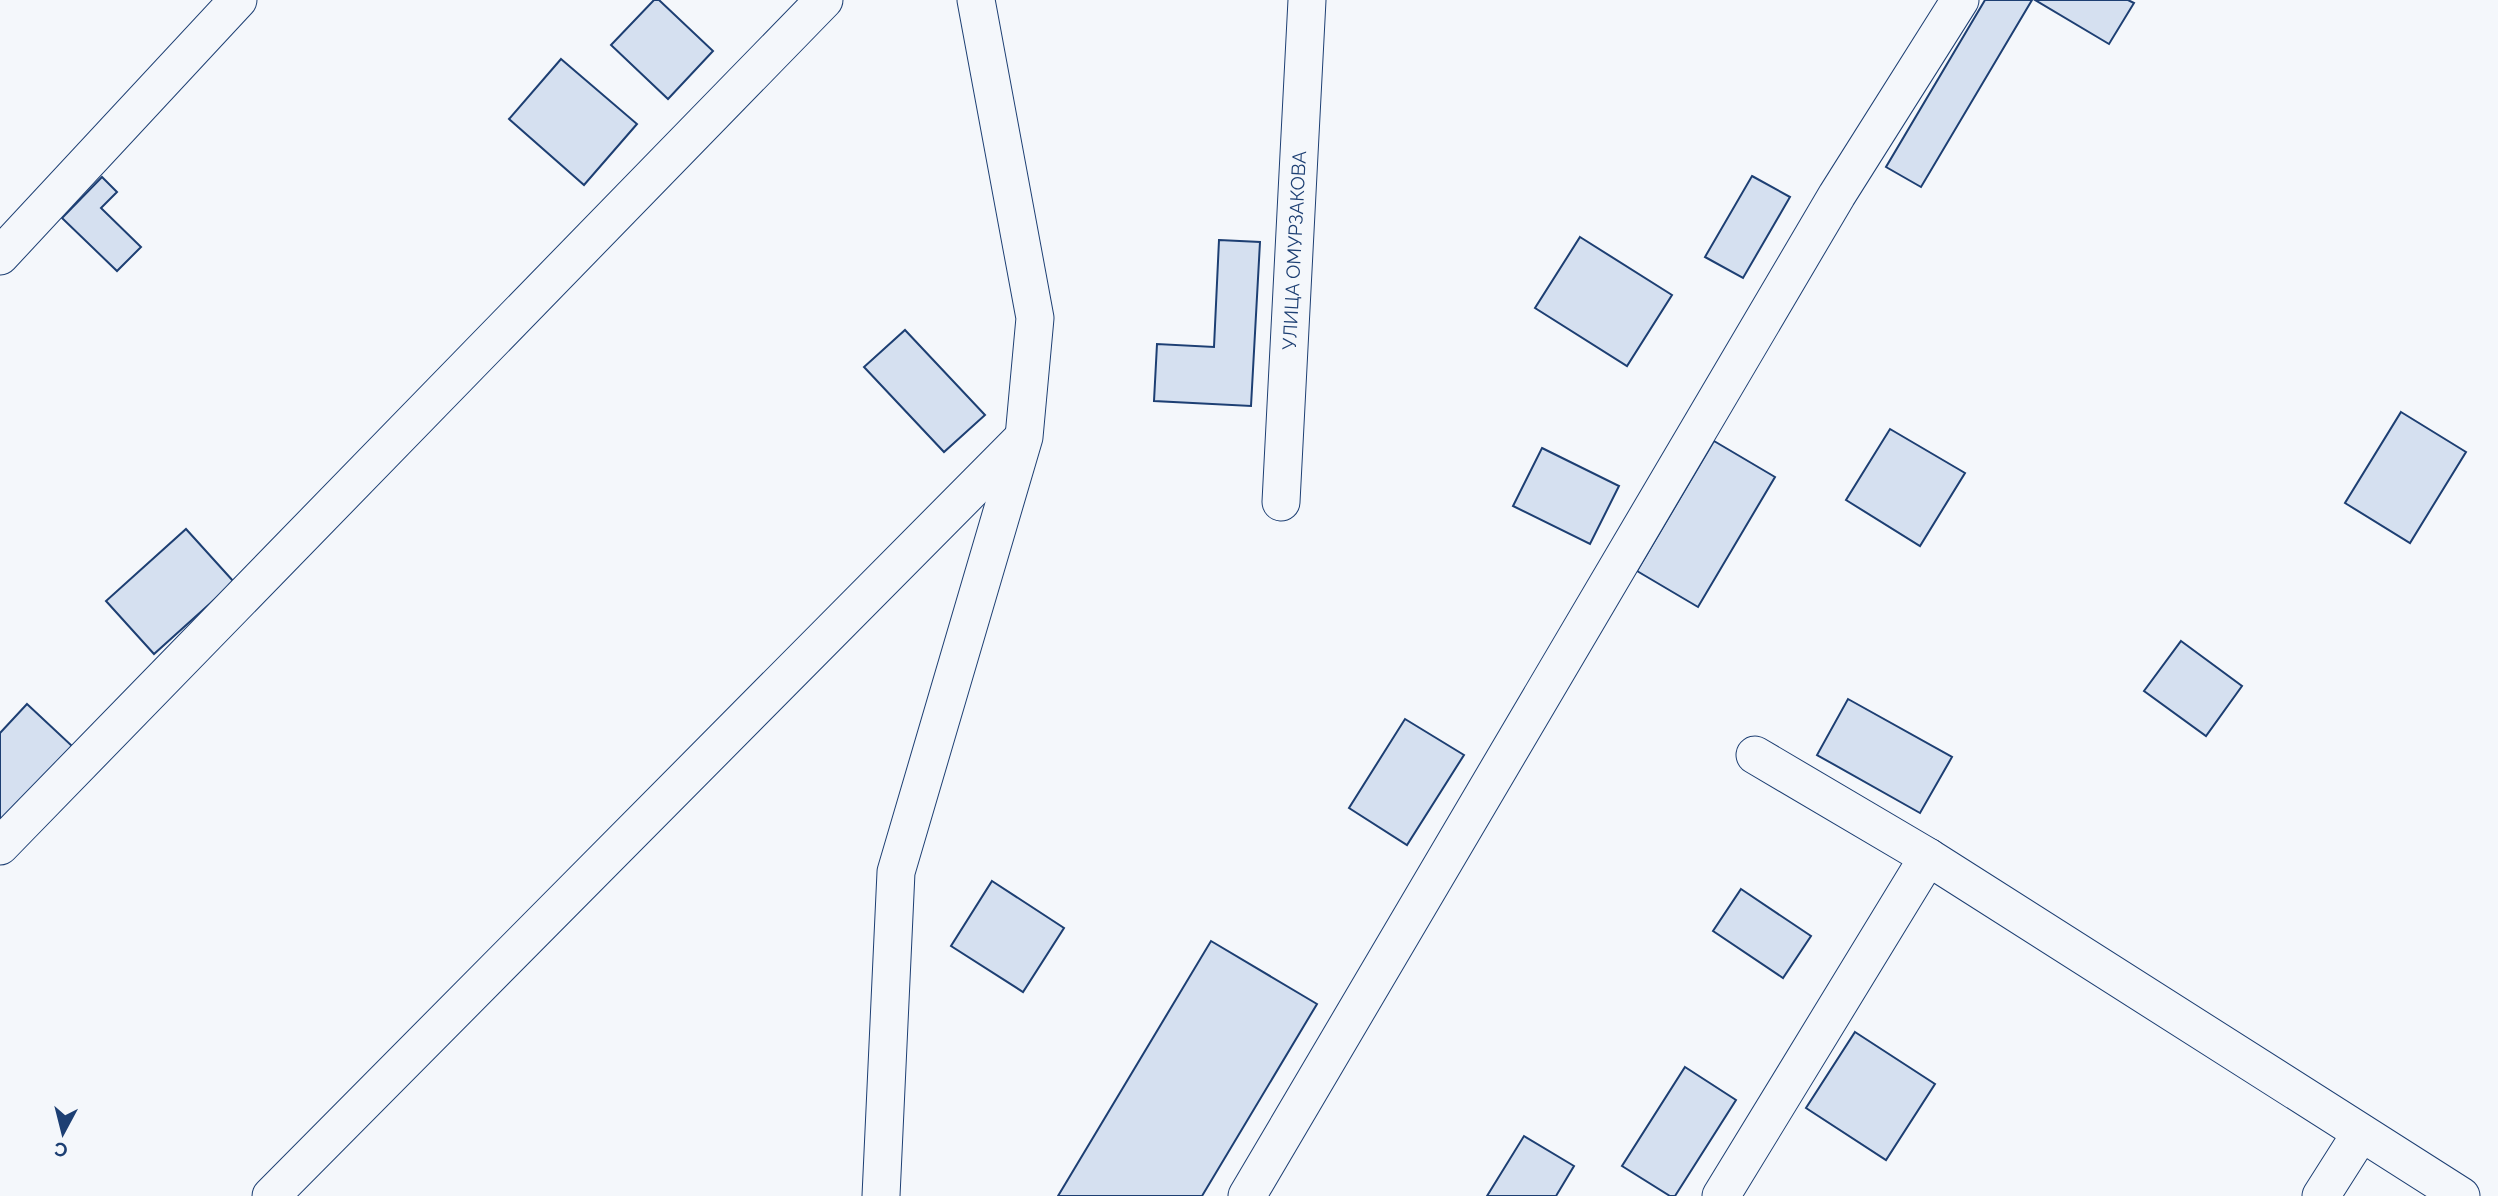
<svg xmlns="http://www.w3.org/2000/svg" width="2498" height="1196" font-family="Raleway,sans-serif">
<rect width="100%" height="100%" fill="#f4f7fb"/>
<g fill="#d5e0f0" stroke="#1d3f73" stroke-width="2">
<path d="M654,0H659L713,51L668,99L611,45Z"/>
<path d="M1985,0H2032L1921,187L1886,167Z"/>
<path d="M2035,0H2128L2134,3L2109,44Z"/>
<path d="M561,59L637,124L584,185L509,119Z"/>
<path d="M1752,176L1790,197L1743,278L1705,257Z"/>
<path d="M102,177L117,192L101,208L141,247L117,271L62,218Z"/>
<path d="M1580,237L1672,295L1627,366L1535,308Z"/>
<path d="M1219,240L1260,242L1251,406L1154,401L1157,344L1214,347Z"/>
<path d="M905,330L985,415L944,452L864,367Z"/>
<path d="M2401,412L2466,452L2410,543L2345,503Z"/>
<path d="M1890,429L1965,473L1920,546L1846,500Z"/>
<path d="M1714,441L1775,477L1698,607L1637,571Z"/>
<path d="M1542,448L1619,486L1590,544L1513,506Z"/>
<path d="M186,529L234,582L154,654L106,601Z"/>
<path d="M2181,641L2242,686L2206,736L2144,691Z"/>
<path d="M1848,699L1952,757L1920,813L1817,755Z"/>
<path d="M27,704L72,746L0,824V733Z"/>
<path d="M1405,719L1464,755L1407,845L1349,808Z"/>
<path d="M992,881L1064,928L1023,992L951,946Z"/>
<path d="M1741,889L1811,936L1783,978L1713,931Z"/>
<path d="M1211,941L1317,1004L1202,1196H1058Z"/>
<path d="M1855,1032L1935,1084L1886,1160L1806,1108Z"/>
<path d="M1685,1067L1736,1100L1675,1196H1670L1622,1166Z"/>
<path d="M1524,1136L1574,1166L1556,1196H1487Z"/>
</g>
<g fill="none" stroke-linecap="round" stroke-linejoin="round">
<g stroke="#1d3f73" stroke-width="39">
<g id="street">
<path d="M0,256L238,0"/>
<path id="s1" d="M1281,502L1307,0"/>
<path d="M1755,755L1928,857L2461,1196"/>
<path d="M0,846L824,0"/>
<path d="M271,1196L1021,440"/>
<path d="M881,1196L896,872L1024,437L1035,318L976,0"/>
<path d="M1247,1196L1837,195L1960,0"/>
<path d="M1721,1196L1928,857"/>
<path d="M2321,1196L2361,1133"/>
</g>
</g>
<use href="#street" stroke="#f4f7fb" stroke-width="37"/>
</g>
<g text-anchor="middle" stroke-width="5" stroke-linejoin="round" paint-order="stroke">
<g font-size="19" fill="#1d3f73" stroke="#f4f7fb">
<text dy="7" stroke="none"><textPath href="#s1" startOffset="252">УЛИЦА ОМУРЗАКОВА</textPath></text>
</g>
</g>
<g transform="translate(63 1133) rotate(187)" stroke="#f4f7fb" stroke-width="5" paint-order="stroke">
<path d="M0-5L12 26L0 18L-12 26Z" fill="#1d3f73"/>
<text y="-10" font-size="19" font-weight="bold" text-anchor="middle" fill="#1d3f73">С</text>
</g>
</svg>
